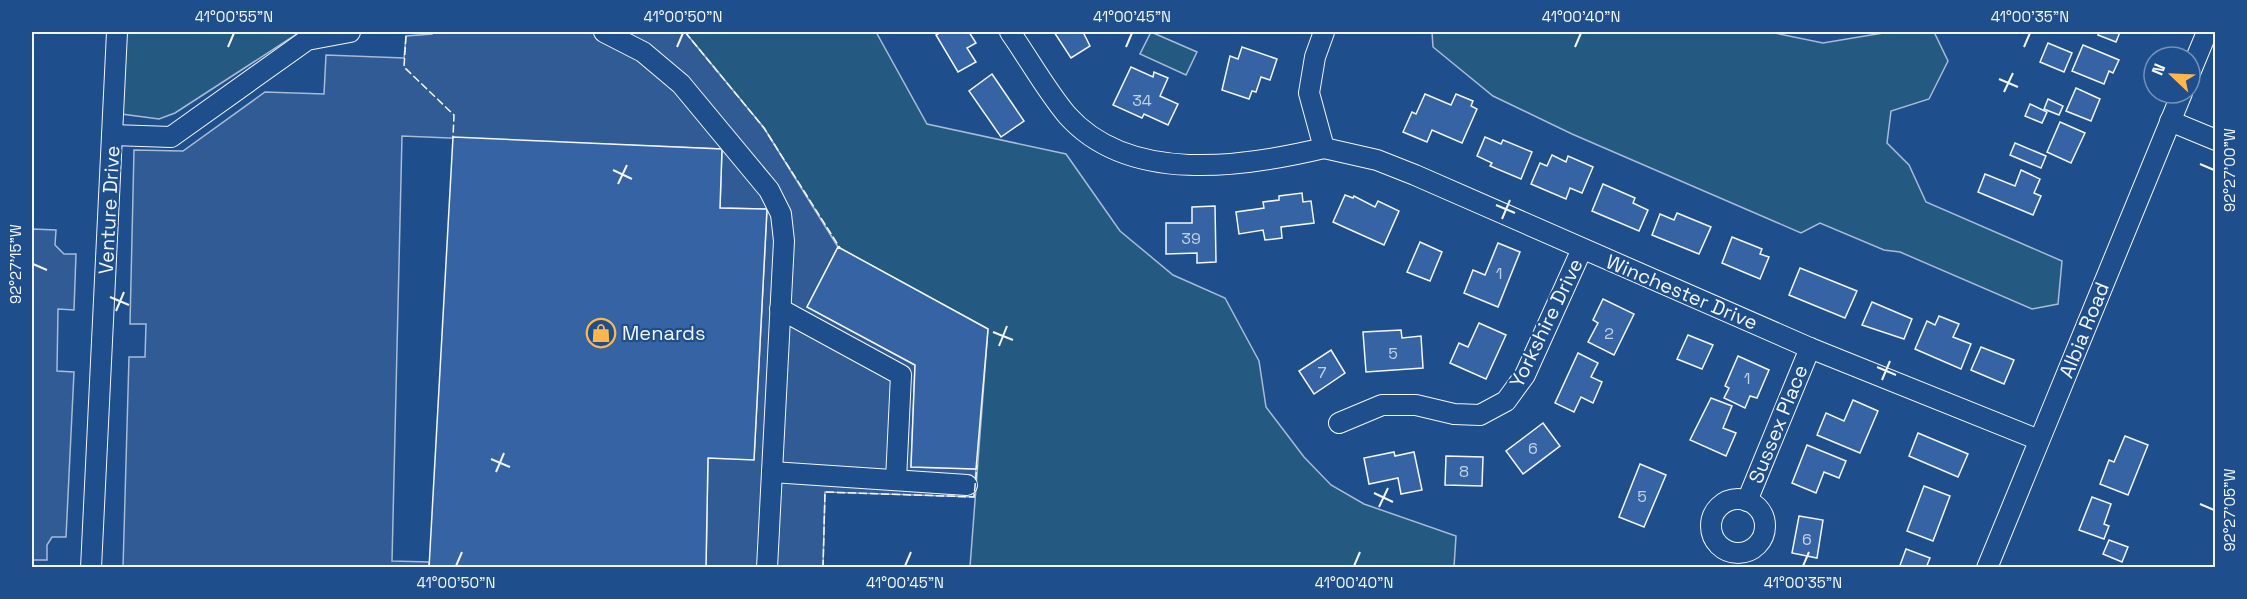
<svg xmlns="http://www.w3.org/2000/svg" width="2247" height="599" font-family="'Space Grotesk',sans-serif">
<rect width="100%" height="100%" fill="#1f4e8c"/>
<g fill="#245a82" stroke="#a8bbd7" stroke-width="1.5">
<path d="M116,32H300L175,113L159,119L114,113Z"/>
<path d="M685,32H876L927,124L1066,154L1120,231L1173,275L1225,298L1259,361L1266,407L1304,457L1331,485L1364,504L1456,536L1454,567H970L988,329L838,247L764,128Z"/>
<path d="M1151,32L1197,52L1186,75L1140,54Z"/>
<path d="M1432,32H1770L1823,43L1889,32H1934L1948,61L1929,99L1891,111L1887,143L1909,165L1926,202L2062,261L2058,304L2032,309L1900,252L1884,250L1820,223L1801,233L1572,134L1493,96L1433,47Z"/>
</g>
<g fill="#305b95" stroke="#a8bbd7" stroke-width="1.5">
<path d="M432,32H685L764,128L838,247L807,307L915,365L911,467L976,469L974,497L825,492L823,567H706L708,458L754,459L767,209L720,208L722,149L402,136L392,561L429,562V567L123,568L129,357H145L146,324H130L134,150L183,151L265,92L324,94L326,55L404,58L406,36L432,34Z"/>
<path d="M32,229L56,230L55,245L64,254H76L74,310L58,309L57,371L74,372L66,537H52L47,545V560H32Z"/>
</g>
<g fill="#3563a3" stroke="#f2f6ff" stroke-width="1.5">
<path d="M941,32H969L976,43L967,48L976,62L958,72L936,35Z"/>
<path d="M1054,32H1083L1090,46L1071,58Z"/>
<path d="M2099,32H2120L2116,42L2098,35Z"/>
<path d="M2048,43L2072,53L2064,72L2040,62Z"/>
<path d="M2083,45L2119,60L2113,73L2109,71L2104,84L2072,71Z"/>
<path d="M1242,47L1277,59L1270,80L1261,77L1256,92L1252,91L1249,99L1222,90L1230,56L1238,59Z"/>
<path d="M1131,67L1153,77L1154,72L1168,78L1160,96L1178,104L1168,125L1144,114L1142,118L1113,105Z"/>
<path d="M992,74L1024,121L1001,137L969,91Z"/>
<path d="M2076,88L2100,99L2091,121L2066,111Z"/>
<path d="M1425,94L1451,105L1456,94L1473,101L1471,106L1477,109L1462,143L1432,130L1427,142L1403,132L1412,112L1416,114Z"/>
<path d="M2048,99L2063,106L2059,115L2044,109Z"/>
<path d="M2030,104L2047,112L2042,123L2025,116Z"/>
<path d="M2060,122L2085,133L2071,163L2047,152Z"/>
<path d="M453,137L722,149L720,208L767,209L754,460L708,458L706,568H429Z"/>
<path d="M1485,137L1501,144L1503,140L1532,152L1521,179L1490,166L1492,163L1477,156Z"/>
<path d="M2015,143L2046,156L2041,168L2010,155Z"/>
<path d="M1552,155L1566,162L1568,156L1593,167L1582,193L1570,188L1566,199L1531,184L1540,163L1547,166Z"/>
<path d="M2021,170L2040,179L2034,193L2041,196L2033,215L1978,192L1985,174L2015,186Z"/>
<path d="M1603,184L1635,198L1633,203L1648,210L1639,231L1592,211Z"/>
<path d="M1302,193L1303,202L1311,201L1314,223L1281,227L1282,238L1265,240L1263,230L1239,234L1236,212L1264,208L1263,202L1279,200V196Z"/>
<path d="M1345,195L1353,198L1354,196L1375,207L1378,201L1399,211L1384,245L1333,222Z"/>
<path d="M1215,206L1216,262L1197,263V253L1166,254V223H1192V207Z"/>
<path d="M1677,213L1711,227L1699,254L1652,235L1660,214L1674,220Z"/>
<path d="M1732,237L1762,249L1760,254L1769,257L1760,279L1722,263Z"/>
<path d="M1420,242L1442,252L1430,281L1407,272Z"/>
<path d="M1498,243L1520,252L1498,307L1464,293L1473,270L1485,275Z"/>
<path d="M838,247L988,329L976,469L911,467L915,365L807,307Z"/>
<path d="M1800,268L1857,291L1845,318L1789,295Z"/>
<path d="M1603,299L1634,314L1614,355L1588,342L1598,323L1593,320Z"/>
<path d="M1872,302L1912,319L1904,339L1862,325Z"/>
<path d="M1939,316L1959,324L1953,337L1971,344L1961,369L1915,349L1927,321L1935,325Z"/>
<path d="M1479,323L1506,335L1486,379L1450,363L1459,343L1468,347Z"/>
<path d="M1401,330L1402,338L1421,336L1423,368L1366,372L1363,332Z"/>
<path d="M1688,335L1713,345L1702,369L1677,359Z"/>
<path d="M1981,347L2014,360L2004,384L1971,370Z"/>
<path d="M1331,350L1345,373L1314,394L1299,371Z"/>
<path d="M1578,353L1598,363L1591,377L1602,382L1593,403L1581,397L1574,412L1555,403Z"/>
<path d="M1738,356L1769,370L1757,398L1750,396L1745,408L1724,398L1729,388L1725,386Z"/>
<path d="M1711,398L1732,406L1723,428L1736,433L1726,456L1690,440Z"/>
<path d="M1853,400L1878,411L1860,453L1817,435L1826,413L1844,421Z"/>
<path d="M1543,423L1560,446L1523,474L1506,451Z"/>
<path d="M1918,433L1968,454L1958,477L1909,456Z"/>
<path d="M2125,436L2148,445L2128,495L2100,484L2109,460L2114,462Z"/>
<path d="M1807,445L1846,461L1839,478L1824,472L1816,493L1792,483Z"/>
<path d="M1394,452L1395,456L1414,452L1422,490L1401,494L1398,478L1369,484L1364,458Z"/>
<path d="M1446,456L1483,457L1482,486L1445,485Z"/>
<path d="M1640,464L1666,475L1644,527L1619,517Z"/>
<path d="M1924,486L1950,496L1933,541L1907,531Z"/>
<path d="M2092,497L2111,504L2104,524L2109,526L2104,539L2079,530Z"/>
<path d="M1799,516L1823,520L1817,558L1792,553Z"/>
<path d="M2109,540L2128,547L2122,562L2103,554Z"/>
<path d="M1906,549L1930,558L1926,568H1899Z"/>
</g>
<g fill="none" stroke-linecap="round" stroke-linejoin="round">
<g stroke="#f2f6ff" stroke-width="22">
<g id="minor">
<path d="M604,32L643,52L681,84L769,190L781,214L784,241L767,568"/>
<path d="M1010,32C1029,59 1046,90 1067,115C1129,185 1244,167 1324,148L1309,93L1315,57L1324,32"/>
<path d="M2190,73L2207,32"/>
<path d="M2170,121L2216,140"/>
<path d="M112,135L171,137L307,40L350,32"/>
<path d="M1324,148L1377,160L1415,175L1810,348L2039,440"/>
<path d="M780,309L901,375L896,480"/>
<path d="M1339,423L1382,405H1416L1454,414L1480,415L1506,401L1525,375L1582,249"/>
<path d="M772,472L967,485"/>
<circle cx="1738" cy="526" r="27"/>
<path d="M1747,501L1810,348"/>
<path d="M91,568L117,32"/>
<path d="M1987,568L2182,93"/>
</g>
</g>
<use href="#minor" stroke="#1f4e8c" stroke-width="20"/>
<g stroke="#f2f6ff" stroke-width="1.5" stroke-dasharray="8 3" stroke-linecap="butt">
<path d="M685,32L764,128L840,248"/>
<path d="M406,36L404,67L454,115L453,137"/>
<path d="M823,568L825,492L974,497L977,465"/>
</g>
</g>
<path fill="none" stroke="#f2f6ff" stroke-width="2" d="M228,47L234,33M677,47L683,33M1126,47L1132,33M1575,47L1581,33M2024,47L2030,33M1999,79L2018,87M2004,92L2013,73M2200,164L2214,170M613,170L632,179M618,184L627,165M1496,205L1515,213M1502,219L1510,200M33,264L47,270M110,297L129,305M116,311L124,292M993,332L1013,340M999,346L1007,326M1877,367L1896,375M1882,380L1890,361M491,459L510,467M496,472L504,453M1374,493L1393,502M2200,504L2214,510M1379,507L1388,488M456,566L462,552M905,566L911,552M1354,566L1360,552M1803,566L1809,552"/>
<defs>
<g id="shop-ring" transform="scale(1.5)"><circle r="9.5" fill="#1f4e8c" stroke="#ffb74d" stroke-width="1.5"/><path d="M-5-2.5h2.3a2.7 3.5 0 0 1 5.4 0H5L5.5 6h-11ZM-1.5-2.5h3a1.5 2.3 0 0 0-3 0Z" fill="#ffb74d"/></g>
</defs>
<g fill-rule="evenodd">
<use href="#shop-ring" x="601" y="333"/>
</g>
<g text-anchor="middle" stroke-width="4.5" stroke-linejoin="round" paint-order="stroke">
<g font-size="16" fill="#c3d1e8">
<text x="1142" y="106">34</text>
<text x="1191" y="244">39</text>
<text x="1499" y="279">1</text>
<text x="1609" y="339">2</text>
<text x="1393" y="359">5</text>
<text x="1322" y="378">7</text>
<text x="1747" y="384">1</text>
<text x="1533" y="454">6</text>
<text x="1464" y="477">8</text>
<text x="1642" y="502">5</text>
<text x="1807" y="545">6</text>
</g>
<g font-size="20" fill="#f2f6ff" stroke="#1f4e8c">
<text transform="translate(109 210) rotate(-87)" y="7">Venture Drive</text>
<text transform="translate(1682 292) rotate(23)" y="7">Winchester Drive</text>
<text transform="translate(1546 323) rotate(-64)" y="7">Yorkshire Drive</text>
<text transform="translate(2084 330) rotate(-68)" y="7">Albia Road</text>
<text transform="translate(1778 424) rotate(-68)" y="7">Sussex Place</text>
</g>
<g font-size="20" fill="#f2f6ff" stroke="#1f4e8c" text-anchor="start">
<text x="622" y="340">Menards</text>
</g>
</g>
<rect width="2247" height="599" fill="none" stroke="#1f4e8c" stroke-width="66"/>
<g transform="translate(2172 75) rotate(293)"><circle r="28" fill="#1f4e8c" stroke="#7391ba" stroke-width="1.5"/>
<path d="M0-4.5L10 22L0 15L-10 22Z" fill="#ffb74d"/>
<text y="-9" font-size="16" font-weight="bold" text-anchor="middle" fill="#f2f6ff">N</text>
</g>
<rect x="33" y="33" width="2181" height="533" fill="none" stroke="#f2f6ff" stroke-width="2"/>
<g font-size="15" text-anchor="middle" fill="#f2f6ff">
<text x="234" y="22">41°00'55"N</text>
<text x="683" y="22">41°00'50"N</text>
<text x="1132" y="22">41°00'45"N</text>
<text x="1581" y="22">41°00'40"N</text>
<text x="2030" y="22">41°00'35"N</text>
<text transform="translate(2230 170) rotate(-90)" y="5">92°27'00"W</text>
<text transform="translate(16 264) rotate(-90)" y="5">92°27'15"W</text>
<text transform="translate(2230 510) rotate(-90)" y="5">92°27'05"W</text>
<text x="456" y="588">41°00'50"N</text>
<text x="905" y="588">41°00'45"N</text>
<text x="1354" y="588">41°00'40"N</text>
<text x="1803" y="588">41°00'35"N</text>
</g>
</svg>
